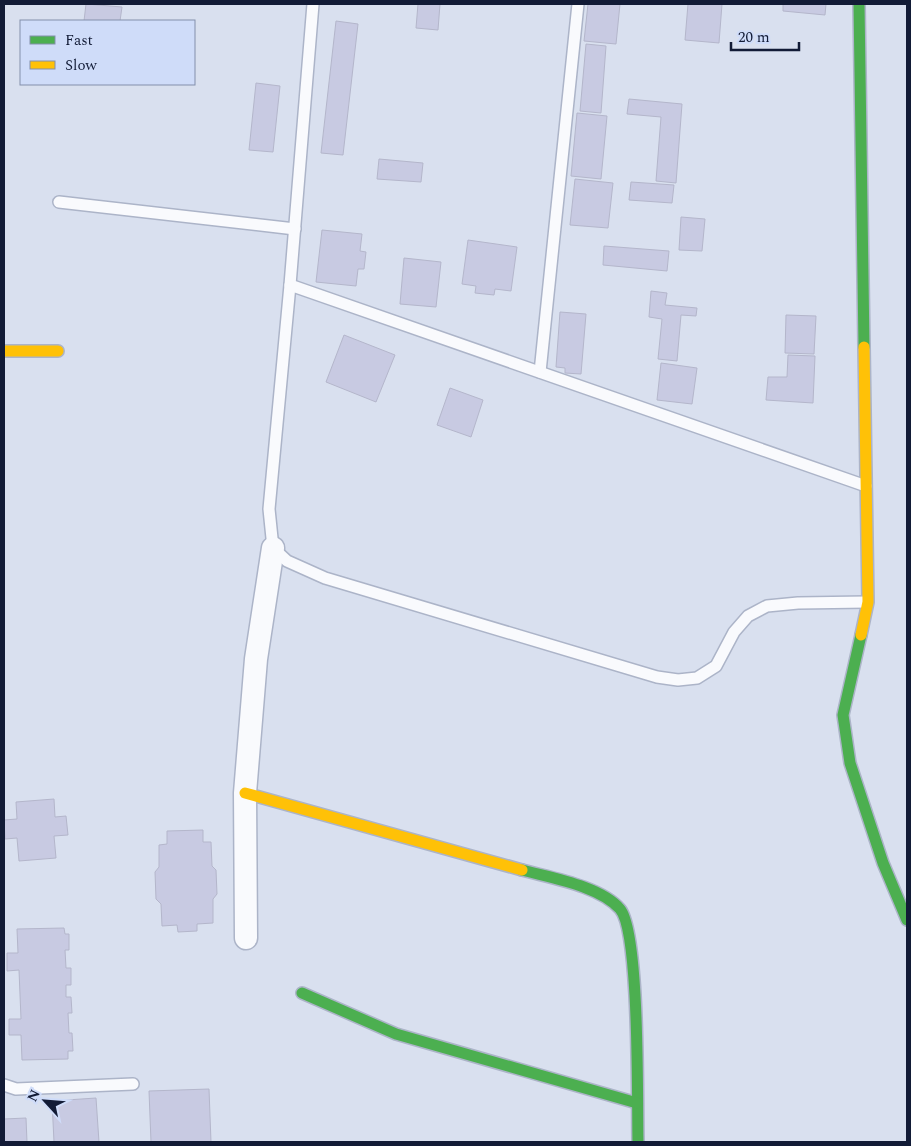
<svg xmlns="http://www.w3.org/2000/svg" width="911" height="1146" font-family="Spectral,serif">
<rect width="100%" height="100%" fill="#d9e0ef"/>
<g fill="#c8cae2" stroke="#b4b6cb">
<path d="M86,4L122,7L120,21H84Z"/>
<path d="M418,4H440L438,30L416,28Z"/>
<path d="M588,4H620L616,44L584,41Z"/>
<path d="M688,4H722L719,43L685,40Z"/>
<path d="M783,4H826L825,15L783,11Z"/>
<path d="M336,21L358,24L343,155L321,153Z"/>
<path d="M586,44L606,46L601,113L580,111Z"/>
<path d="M256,83L280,86L273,152L249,150Z"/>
<path d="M629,99L682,104L676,183L656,181L661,117L627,114Z"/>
<path d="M577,113L607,116L601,179L571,176Z"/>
<path d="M379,159L423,163L421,182L377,179Z"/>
<path d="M575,179L613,183L608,228L570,225Z"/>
<path d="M631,182L674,185L672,203L629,200Z"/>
<path d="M681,217L705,219L702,251L679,250Z"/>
<path d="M322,230L362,234L360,251L366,252L364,269H358L356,286L316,282Z"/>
<path d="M468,240L517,247L511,291L495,289L494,295L475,293L476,286L462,284Z"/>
<path d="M604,246L669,251L667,271L603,265Z"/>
<path d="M404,258L441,262L436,307L400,304Z"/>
<path d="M651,291L667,293L665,305L697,308L696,316L681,315L677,361L658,359L662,319L649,317Z"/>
<path d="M560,312L586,314L581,374L565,373V368L556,367Z"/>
<path d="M786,315L816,316L814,354L785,353Z"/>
<path d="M344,335L395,355L376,402L326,382Z"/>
<path d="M788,355L815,356L813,403L766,400L768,377H787Z"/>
<path d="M661,363L697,368L692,404L657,400Z"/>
<path d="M450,388L483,400L471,437L437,425Z"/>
<path d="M54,799L55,817L66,816L68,835L54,836L56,858L19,861L17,838L5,839L4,820L17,819L16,802Z"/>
<path d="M203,830V842H211L212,866L216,870L217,894L213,899V923L197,924V931L178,932L177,925L162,926L161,904L156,899L155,872L159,867V845L167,844V831Z"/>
<path d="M64,928L65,934H69V950H65L66,968H71V985H66V997H71L72,1013H68L69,1033H72L73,1051H68V1059L22,1060L21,1035H9V1019H21L19,970L7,971V953H18L17,929Z"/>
<path d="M209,1089L211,1142H151L149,1091Z"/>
<path d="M96,1098L99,1142H54L52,1101Z"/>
<path d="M26,1118L27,1142H4V1119Z"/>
</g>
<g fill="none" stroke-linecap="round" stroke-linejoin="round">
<g stroke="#acb4c8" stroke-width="14">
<g id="lane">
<path d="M313,4L290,285L269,509L273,548L287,561L325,578L657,677L678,680L697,678L716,666L734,632L748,616L767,606L798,603L867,602"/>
<path d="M59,202L295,229"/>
<path d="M290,285L866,486"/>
<path d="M540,372L578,4"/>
<path d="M4,1085L16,1089L133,1084"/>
</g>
</g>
<g stroke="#acb4c8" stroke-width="25">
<path id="street" d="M246,938L245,793L256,659L273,548"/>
</g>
<g stroke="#acb4c8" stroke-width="14">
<g id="fast">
<path d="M859,4L864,347"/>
<path d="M861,635L843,715L850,763L883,863L907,920"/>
<path d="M522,870C551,878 600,886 620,909C640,932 637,1104 638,1142"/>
<path d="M302,993L396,1034L637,1103"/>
</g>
</g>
<g stroke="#acb4c8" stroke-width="14">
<g id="slow">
<path d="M4,351H58"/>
<path d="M861,635L868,602L864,347"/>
<path d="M245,793L522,870"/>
</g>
</g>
<use href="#lane" stroke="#f9fafd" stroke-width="11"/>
<use href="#street" stroke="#f9fafd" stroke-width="22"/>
<use href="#fast" stroke="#4caf50" stroke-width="11"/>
<use href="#slow" stroke="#ffc107" stroke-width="11"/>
</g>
<rect width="911" height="1146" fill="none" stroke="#121b36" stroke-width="10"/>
<rect x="20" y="20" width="175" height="65" fill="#cfdcf9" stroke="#838fab"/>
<rect x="30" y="36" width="25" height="8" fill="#4caf50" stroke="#838fab"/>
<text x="65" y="45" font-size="15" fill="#121b36">Fast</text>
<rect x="30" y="61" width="25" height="8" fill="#ffc107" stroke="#838fab"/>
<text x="65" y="70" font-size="15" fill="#121b36">Slow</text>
<g transform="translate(45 1101) rotate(296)" stroke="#cfdcf9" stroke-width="4" paint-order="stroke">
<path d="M0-4L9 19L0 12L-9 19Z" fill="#121b36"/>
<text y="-8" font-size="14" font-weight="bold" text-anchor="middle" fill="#121b36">N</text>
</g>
<path d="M731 42v8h68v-8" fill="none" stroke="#121b36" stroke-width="2.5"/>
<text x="738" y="42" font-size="15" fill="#121b36" stroke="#cfdcf9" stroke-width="4" paint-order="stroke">20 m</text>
</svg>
